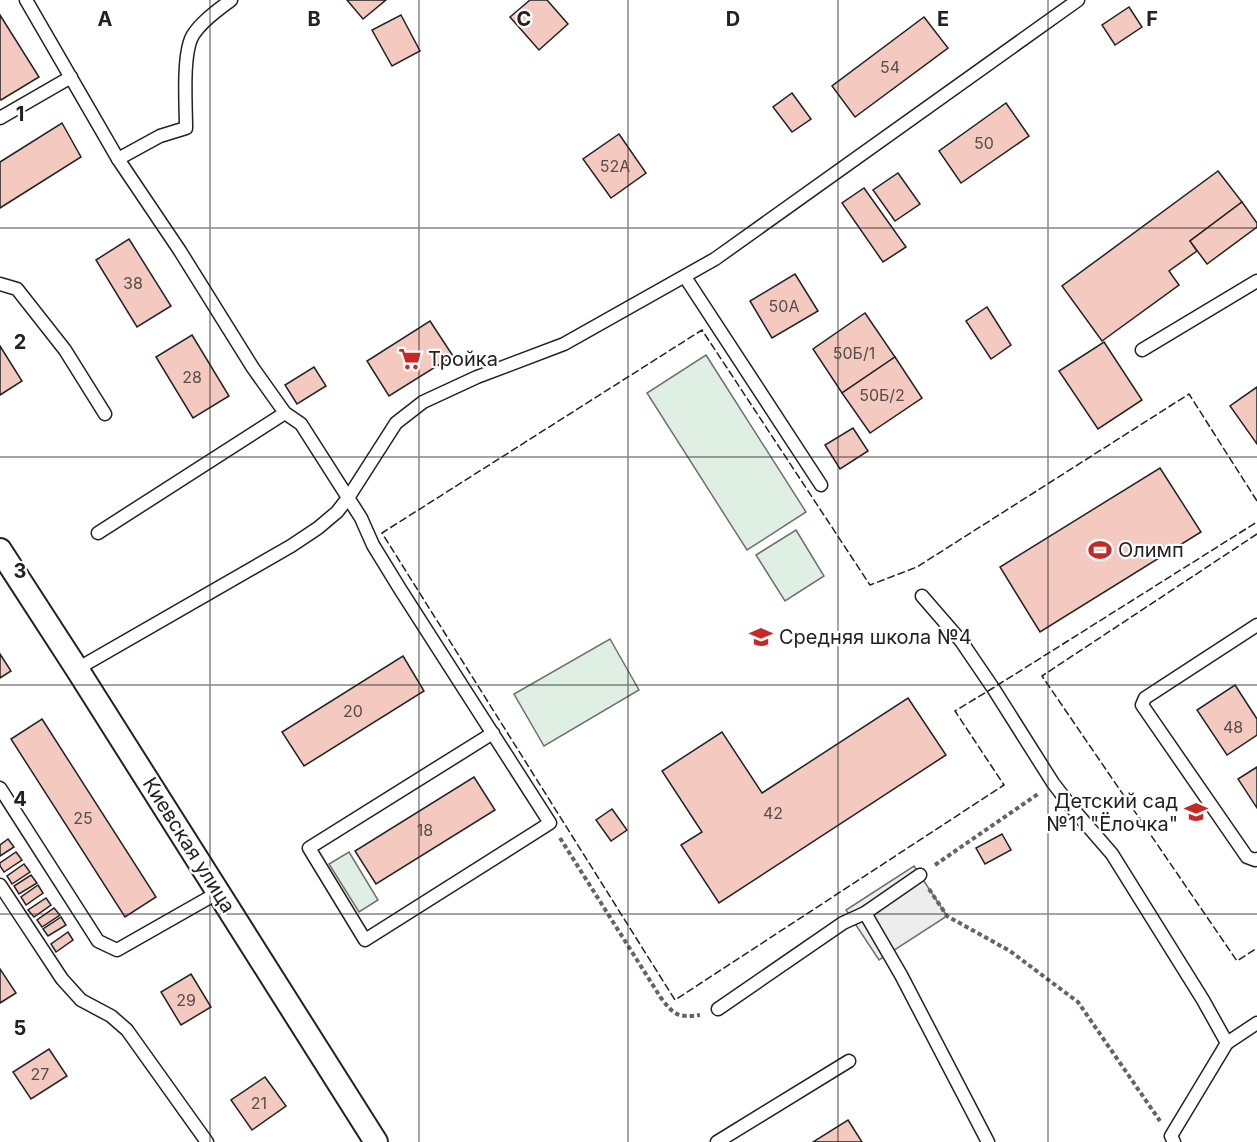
<svg xmlns="http://www.w3.org/2000/svg" width="1257" height="1142" font-family="Inter,sans-serif">
<rect width="100%" height="100%" fill="#fff"/>
<g fill="#e0efe3" stroke="#6f6f6f" stroke-width="1.5">
<path d="M706,355L806,512L747,550L647,393Z"/>
<path d="M796,530L824,576L785,601L756,555Z"/>
<path d="M610,639L639,690L544,746L514,694Z"/>
<path d="M349,852L378,900L359,912L329,864Z"/>
</g>
<path fill="#ededed" stroke="#6f6f6f" stroke-width="1.5" d="M914,866L947,916L879,960L846,910Z"/>
<g fill="#f3c9c0" stroke="#222" stroke-width="1.5">
<path d="M347,0H386L363,19Z"/>
<path d="M530,0H547L568,24L539,50L510,17Z"/>
<path d="M1129,7L1142,27L1115,45L1102,25Z"/>
<path d="M0,15L39,77L1,100L0,99Z"/>
<path d="M401,15L420,51L392,66L372,30Z"/>
<path d="M924,17L948,48L855,117L832,86Z"/>
<path d="M792,93L811,119L792,132L773,107Z"/>
<path d="M1006,103L1029,136L961,183L939,151Z"/>
<path d="M62,123L81,157L0,208V162Z"/>
<path d="M619,134L646,173L611,198L583,159Z"/>
<path d="M1218,171L1242,202L1190,241L1197,251L1169,271L1179,285L1102,341L1062,286Z"/>
<path d="M898,173L920,204L895,221L873,190Z"/>
<path d="M864,188L906,247L883,262L842,203Z"/>
<path d="M1242,202L1257,223V227L1207,264L1190,241Z"/>
<path d="M129,239L171,306L137,327L96,260Z"/>
<path d="M795,274L818,311L772,338L750,301Z"/>
<path d="M987,307L1011,345L991,359L966,321Z"/>
<path d="M865,313L895,357L842,393L813,349Z"/>
<path d="M430,321L453,356L389,396L367,361Z"/>
<path d="M192,335L229,396L193,418L156,357Z"/>
<path d="M1104,342L1142,400L1098,429L1059,371Z"/>
<path d="M0,346L22,381L0,395Z"/>
<path d="M895,357L922,398L870,433L842,393Z"/>
<path d="M314,367L326,386L297,404L285,385Z"/>
<path d="M1257,387V444L1230,406Z"/>
<path d="M853,428L868,451L840,469L825,445Z"/>
<path d="M1160,468L1201,532L1040,632L1000,567Z"/>
<path d="M0,654L11,671L0,678Z"/>
<path d="M403,656L424,691L304,766L282,732Z"/>
<path d="M1235,685L1257,719V735L1227,755L1197,710Z"/>
<path d="M908,698L946,755L719,903L681,845L702,832L662,771L722,732L762,793Z"/>
<path d="M42,719L156,897L125,917L11,739Z"/>
<path d="M1257,767V808L1238,779Z"/>
<path d="M474,777L495,810L376,884L355,851Z"/>
<path d="M612,809L627,830L611,841L596,820Z"/>
<path d="M1002,834L1011,850L985,864L976,848Z"/>
<path d="M8,839L14,847L0,856V845Z"/>
<path d="M16,852L22,860L4,872L0,866V863Z"/>
<path d="M24,864L30,872L12,884L7,876Z"/>
<path d="M31,875L37,883L19,894L14,886Z"/>
<path d="M38,885L43,893L26,905L21,897Z"/>
<path d="M46,898L51,905L34,917L28,910Z"/>
<path d="M54,908L60,915L42,927L37,920Z"/>
<path d="M61,917L66,925L48,936L43,929Z"/>
<path d="M68,932L73,940L56,952L51,944Z"/>
<path d="M0,969L16,993L0,1003Z"/>
<path d="M191,974L211,1007L181,1025L161,992Z"/>
<path d="M49,1049L67,1076L31,1099L13,1072Z"/>
<path d="M265,1077L286,1106L252,1130L231,1100Z"/>
<path d="M848,1120L862,1142H813Z"/>
</g>
<g fill="none" stroke-linecap="round" stroke-linejoin="round">
<g stroke="#222" stroke-width="15">
<g id="lane">
<path d="M26,0L118,159L180,251L253,368L285,413L301,424L361,518L373,545L400,589L550,823L365,940L309,848L493,733"/>
<path d="M0,118L71,77"/>
<path d="M118,159L160,136L186,128C186,105 182,53 193,35C202,21 218,10 231,0"/>
<path d="M685,277L821,485"/>
<path d="M0,284L17,289L65,350L105,414"/>
<path d="M1142,350L1257,281"/>
<path d="M98,533L285,413"/>
<path d="M922,596L961,641L993,688L1053,783L1073,809L1112,854L1203,1000L1227,1043L1171,1136L1174,1142"/>
<path d="M1257,625L1145,698L1142,705L1247,857L1255,860L1257,859"/>
<path d="M77,669L291,546L318,528L337,512L348,498L396,423L423,402L477,377L564,344L715,259L1078,0"/>
<path d="M0,788L98,941L117,950L219,892"/>
<path d="M0,885L62,979L81,1000L111,1016L127,1030L207,1142"/>
<path d="M865,913L901,975L988,1142"/>
<path d="M718,1009L843,923L865,913L920,875"/>
<path d="M1227,1043L1257,1023"/>
<path d="M717,1142L849,1061"/>
</g>
</g>
<g stroke="#222" stroke-width="26">
<path id="street" d="M0,550L77,669L376,1142"/>
</g>
<g stroke="#646464" stroke-width="4" stroke-dasharray="4.5 3" stroke-linecap="butt">
<path d="M560,838L661,998C674,1015 678,1018 700,1015"/>
<path d="M935,865L1038,794"/>
<path d="M929,889L947,916L1010,951L1078,1002L1160,1121"/>
</g>
<use href="#lane" stroke="#fff" stroke-width="12"/>
<use href="#street" stroke="#fff" stroke-width="22"/>
<g stroke="#222" stroke-width="1.5" stroke-dasharray="8 3" stroke-linecap="butt">
<path d="M1257,501L1189,394L917,567L870,585L702,330L382,533L675,1000L1004,785L955,711L993,688L1257,522"/>
<path d="M1257,534L1042,676L1237,961L1257,948"/>
</g>
</g>
<path fill="none" stroke="#222" stroke-width="1.5" stroke-opacity="0.55" d="M210,0V1142M419,0V1142M628,0V1142M838,0V1142M1048,0V1142M0,228H1257M0,457H1257M0,685H1257M0,914H1257"/>
<defs>
<g id="supermarket-bare" transform="scale(1.8)"><path d="M-6-5.5h2.5l.6 2H6L4.5 2H-2.5L-4.4-4H-6ZM-1.5 3.2a1.3 1.3 0 1 0 .1 0ZM3 3.2a1.3 1.3 0 1 0 .1 0Z" fill="#c62828" stroke="#fff" stroke-width="2.5" paint-order="stroke"/></g>
<g id="stadium-bare" transform="scale(1.8)"><path d="M0-5a6.5 5 0 1 0 0 10a6.5 5 0 1 0 0-10ZM-3.5-1.8h7v3.6h-7Z" fill="#c62828" stroke="#fff" stroke-width="2.5" paint-order="stroke"/></g>
<g id="school-bare" transform="scale(1.8)"><path d="M0-5L7-2L0 1L-7-2ZM-4 1L0 2.5L4 1V4Q0 6-4 4Z" fill="#c62828" stroke="#fff" stroke-width="2.5" paint-order="stroke"/></g>
</defs>
<g fill-rule="evenodd">
<use href="#supermarket-bare" x="410" y="359"/>
<use href="#stadium-bare" x="1100" y="550"/>
<use href="#school-bare" x="761" y="637"/>
<use href="#school-bare" x="1196" y="812"/>
</g>
<g text-anchor="middle" stroke-width="4.5" stroke-linejoin="round" paint-order="stroke">
<g font-size="16" fill="#564c4a">
<text x="890" y="73">54</text>
<text x="984" y="149">50</text>
<text x="615" y="172">52А</text>
<text x="133" y="289">38</text>
<text x="784" y="312">50А</text>
<text x="854" y="359">50Б/1</text>
<text x="192" y="383">28</text>
<text x="882" y="401">50Б/2</text>
<text x="353" y="717">20</text>
<text x="1233" y="733">48</text>
<text x="773" y="819">42</text>
<text x="83" y="824">25</text>
<text x="425" y="836">18</text>
<text x="186" y="1006">29</text>
<text x="40" y="1080">27</text>
<text x="259" y="1109">21</text>
</g>
<g font-size="20" fill="#222" stroke="#fff" text-anchor="start">
<text x="428" y="366">Тройка</text>
<text x="1118" y="557">Олимп</text>
<text x="779" y="644">Средняя школа №4</text>
<text x="1178" y="808" text-anchor="end">Детский сад<tspan x="1178" dy="23">№11 "Ёлочка"</tspan></text>
</g>
<g font-size="20" fill="#222" stroke="#fff">
<text transform="translate(189 845) rotate(58)" y="7">Киевская улица</text>
</g>
</g>
<g font-size="20" text-anchor="middle" font-weight="bold" fill="#222" stroke="#fff" stroke-width="4.5" stroke-linejoin="round" paint-order="stroke">
<text x="105" y="26">A</text>
<text x="314" y="26">B</text>
<text x="524" y="26">C</text>
<text x="733" y="26">D</text>
<text x="943" y="26">E</text>
<text x="1152" y="26">F</text>
<text x="20" y="121">1</text>
<text x="20" y="349">2</text>
<text x="20" y="578">3</text>
<text x="20" y="806">4</text>
<text x="20" y="1035">5</text>
</g>
</svg>
